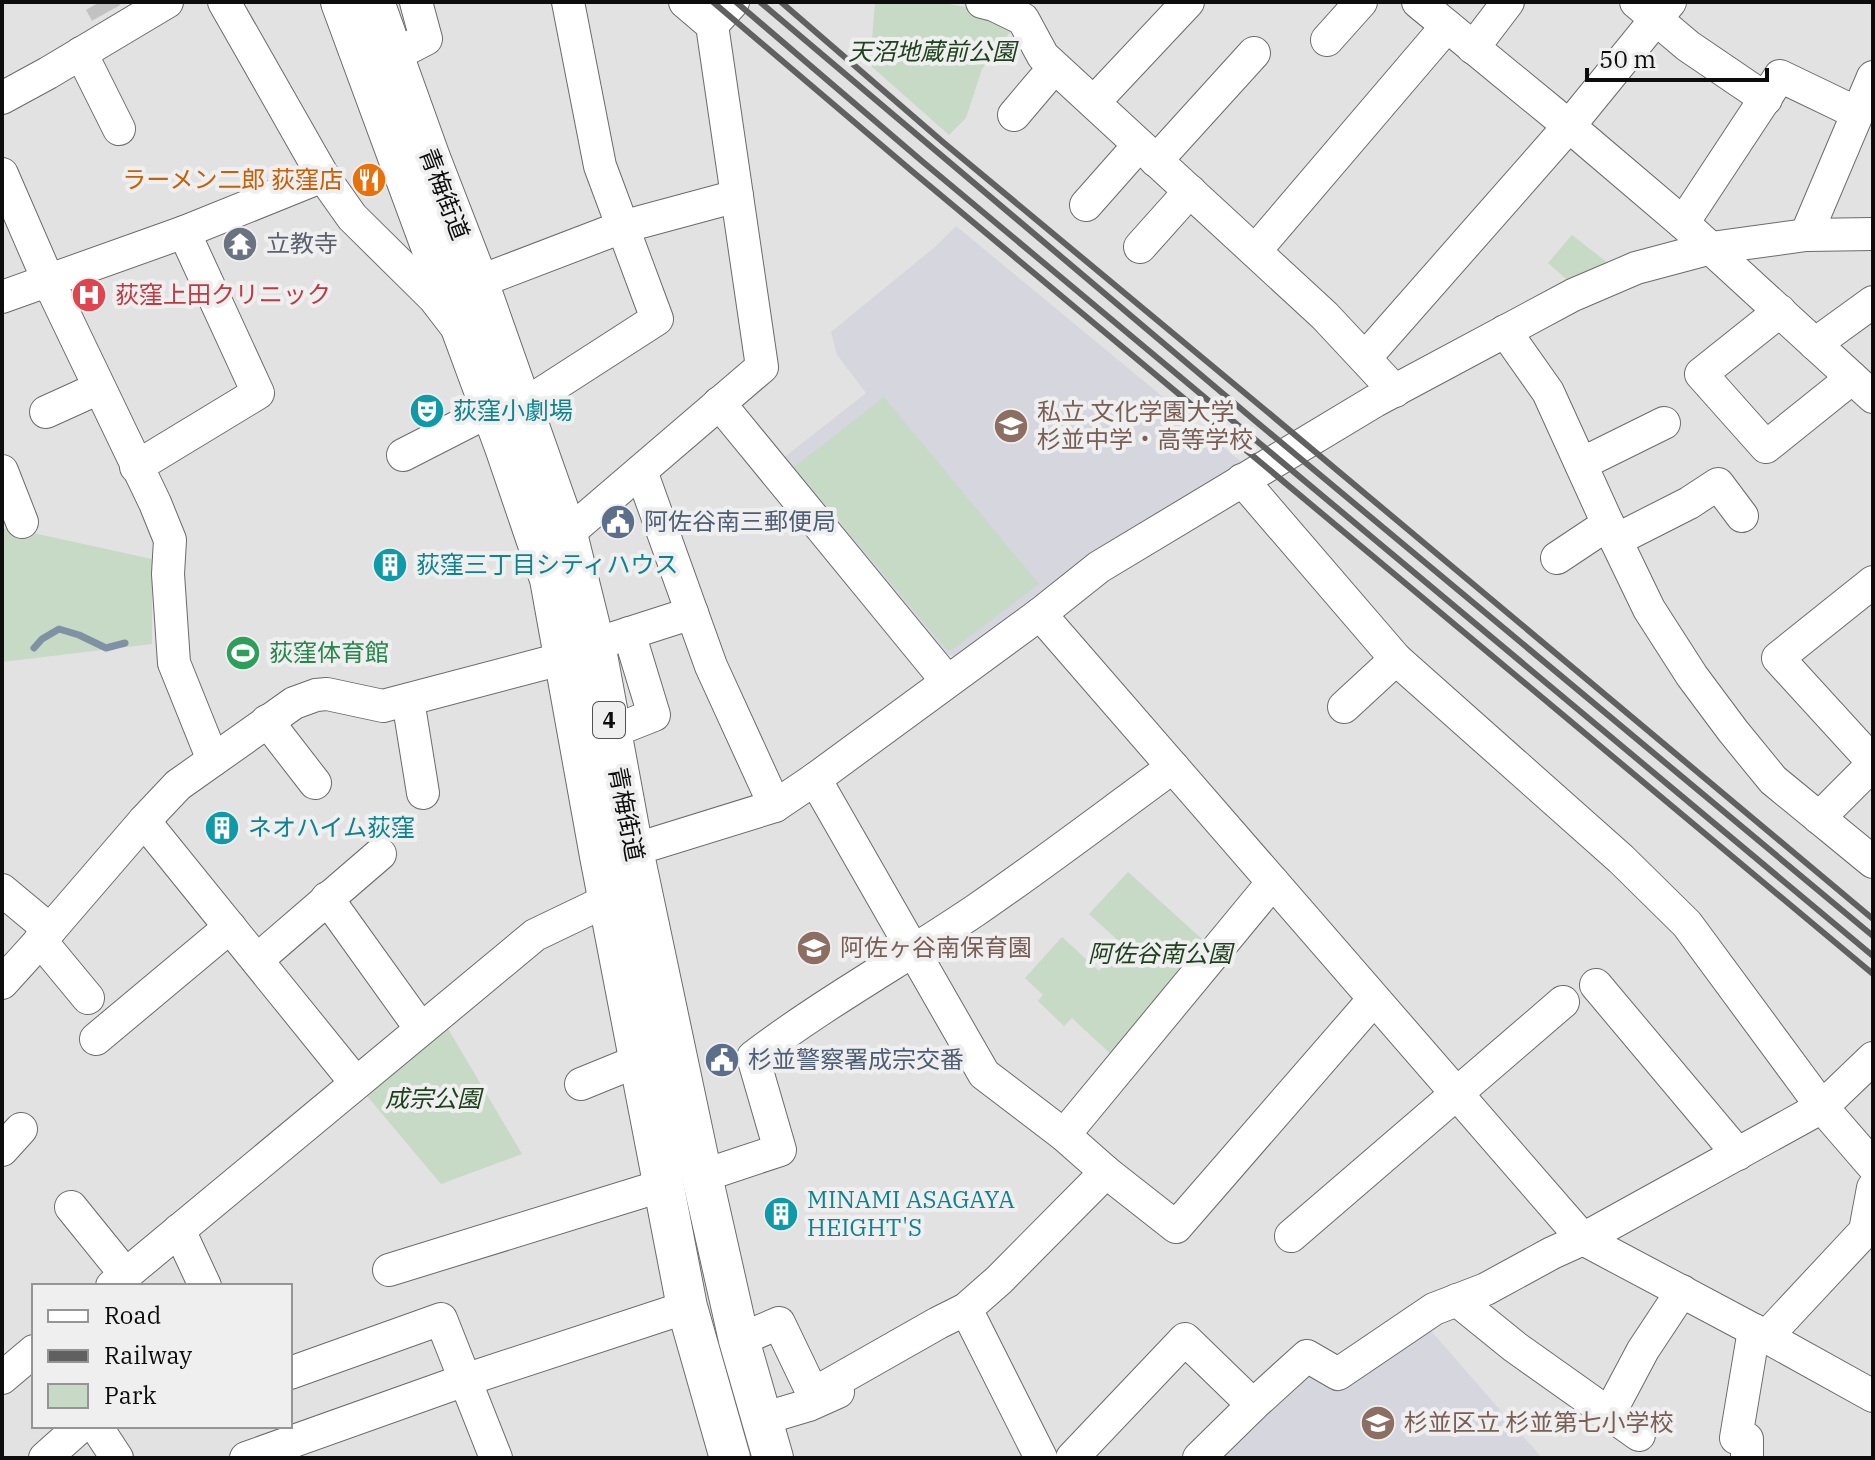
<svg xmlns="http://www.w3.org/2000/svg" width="1875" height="1460" font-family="'IBM Plex Serif','Noto Sans JP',serif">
<rect width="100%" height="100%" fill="#e2e2e3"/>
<g fill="#d6d6df">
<path d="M956,226L1244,464L1076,565L954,656L946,654L782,459L866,393L837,355L831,332L936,246Z"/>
<path d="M1426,1325L1542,1458H1208L1297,1374Z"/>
</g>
<g fill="#c6dac5">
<path d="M875,2H937L988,11L1017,23L982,69L966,118L949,135L870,65Z"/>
<path d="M1572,235L1613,267L1573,285L1548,263Z"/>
<path d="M884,397L1039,584L952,650H947L794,467Z"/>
<path d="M2,528L24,531L152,559V644L2,662Z"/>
<path d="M1128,872L1214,950L1115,1058L1072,1018L1064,1026L1038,1001L1043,995L1025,978L1062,937L1099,971L1123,945L1089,914Z"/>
<path d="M444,1022L522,1154L441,1184L362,1090Z"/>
</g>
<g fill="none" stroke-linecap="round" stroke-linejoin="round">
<path stroke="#8191a4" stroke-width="7" d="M34,648L42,639L59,629L79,635L106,648L125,643"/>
<path stroke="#c2c2c3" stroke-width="32" stroke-dasharray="32 16" stroke-linecap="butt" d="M100,2L106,13"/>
<g stroke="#6b6b6c" stroke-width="34">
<g id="minor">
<path d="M224,2L323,176L352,217L434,298L454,324"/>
<path d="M982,2L994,5L1023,19L1043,56L1325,316L1395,391"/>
<path d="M1418,2L1569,126L1683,223L1873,397"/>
<path d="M1636,2L1688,46L1766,99"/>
<path d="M712,25L733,2"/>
<path d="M1327,40L1361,2"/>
<path d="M1473,48L1508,2"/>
<path d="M81,53L119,129"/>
<path d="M393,56L426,39L416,2"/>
<path d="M2,98L48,73L167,2"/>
<path d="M1094,102L1188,2"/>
<path d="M1014,115L1047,76L1052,65"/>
<path d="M1156,161L1254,53"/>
<path d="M2,174L48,280L155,503L170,540L168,574L174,663L213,760"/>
<path d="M1086,205L1139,145"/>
<path d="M1683,223L1780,76L1857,113"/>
<path d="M1806,235L1873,77"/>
<path d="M1140,247L1190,191"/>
<path d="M1255,251L1447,26"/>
<path d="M478,282L622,227L737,196"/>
<path d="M2,297L184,232L323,176"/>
<path d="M1780,311L1701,374L1766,447L1852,378"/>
<path d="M1505,331L1548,392L1608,524L1649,609L1692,676L1733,731L1773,780L1873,862"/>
<path d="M1815,344L1873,302"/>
<path d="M1365,358L1569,126L1670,2"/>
<path d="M719,403L947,681"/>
<path d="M522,406L657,319L600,166L568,2"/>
<path d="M46,412L99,388"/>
<path d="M403,455L491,410"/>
<path d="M1581,464L1664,423"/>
<path d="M136,467L258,393L184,232"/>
<path d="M2,471L22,522"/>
<path d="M641,471L711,666L775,806"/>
<path d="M1242,480L1396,659L1621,859L1687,924L1822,1107L1873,1166"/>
<path d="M567,534L762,367L712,25L685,2"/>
<path d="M1616,540L1689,503L1718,484L1742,516"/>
<path d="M1557,558L1608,524"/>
<path d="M1873,582L1778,658L1873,762"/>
<path d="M1040,614L1583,1239L1754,1330L1873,1396"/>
<path d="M608,640L692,613"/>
<path d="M408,700L423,793"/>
<path d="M1344,707L1396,659"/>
<path d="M267,721L315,783"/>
<path d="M611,732L654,715L629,633"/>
<path d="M815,779L984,1074L1064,1135L1106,1172L1176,1227L1374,999"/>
<path d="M1819,818L1873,764"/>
<path d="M144,821L356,1083"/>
<path d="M611,854L633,850L775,806L815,779L1040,614L1099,567L1375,401L1573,295L1636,268L1711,248L1806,235L1873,234"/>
<path d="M2,890L50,930"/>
<path d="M327,898L421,1029"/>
<path d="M40,940L88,998"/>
<path d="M257,960L380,854"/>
<path d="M2,983L50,930L144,821L178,785L294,703L316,695L327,694L383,706L565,658"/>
<path d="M1596,985L1738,1154"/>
<path d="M96,1039L230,927"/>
<path d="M581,1084L640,1060"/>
<path d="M1064,1135L1273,882"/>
<path d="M2,1150L21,1129"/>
<path d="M702,1176L780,1150L753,1057C824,1003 902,960 976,910C1043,864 1107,815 1173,767"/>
<path d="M71,1207L126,1275"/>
<path d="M179,1230L205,1286"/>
<path d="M1291,1236L1563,1002"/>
<path d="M389,1270L664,1185"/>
<path d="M112,1286L535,935L608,900"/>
<path d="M1457,1300L1515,1347L1639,1435"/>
<path d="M966,1309L1041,1458"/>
<path d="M1767,1336L1865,1231L1873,1188"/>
<path d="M739,1340L779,1323L813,1394L938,1323L966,1309L999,1280L1106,1172"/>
<path d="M290,1373L441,1319L496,1458"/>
<path d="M2,1378L34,1351"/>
<path d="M1609,1414L1643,1350L1682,1291"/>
<path d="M762,1419L809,1405L838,1392"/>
<path d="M96,1426L117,1458"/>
<path d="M45,1458L81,1426"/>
<path d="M246,1458L465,1380L687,1307"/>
<path d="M1072,1458L1185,1339L1253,1405"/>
<path d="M1199,1458L1253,1405L1307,1356L1338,1374L1434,1309L1486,1289L1552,1253L1583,1239L1822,1107L1873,1058"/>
<path d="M1747,1458V1439L1736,1438L1754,1330"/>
</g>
</g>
<g stroke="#6b6b6c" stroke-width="42">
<g id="major">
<path d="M341,2L505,447L550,579L600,856L687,1307L730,1458"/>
<path d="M374,2L430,158L478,282L567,534L597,655L633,850L702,1176L739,1340L773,1458"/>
</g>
</g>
<use href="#minor" stroke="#fff" stroke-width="32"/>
<use href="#major" stroke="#fff" stroke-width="40"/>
<g stroke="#606061" stroke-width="6">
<path d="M713,2L913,172L1873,974"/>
<path d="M736,2L923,162L1873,956"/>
<path d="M760,2L1253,419L1873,936"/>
<path d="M781,2L944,143L1264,409L1873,919"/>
</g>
</g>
<defs>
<g id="restaurant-disc" transform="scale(1.8)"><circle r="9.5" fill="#e8710a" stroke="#efeff0"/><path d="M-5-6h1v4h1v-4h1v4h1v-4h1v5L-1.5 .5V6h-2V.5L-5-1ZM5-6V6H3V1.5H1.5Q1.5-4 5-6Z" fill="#fff"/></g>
<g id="temple-disc" transform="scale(1.8)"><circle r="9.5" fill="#6b7280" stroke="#efeff0"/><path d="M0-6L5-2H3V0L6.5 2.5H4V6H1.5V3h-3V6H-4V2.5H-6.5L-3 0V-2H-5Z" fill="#fff"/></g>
<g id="hospital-disc" transform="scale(1.8)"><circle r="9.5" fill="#e0444e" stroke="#efeff0"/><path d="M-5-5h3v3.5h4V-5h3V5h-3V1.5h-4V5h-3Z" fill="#fff"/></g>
<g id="theatre-disc" transform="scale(1.8)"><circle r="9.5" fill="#0f9aa8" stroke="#efeff0"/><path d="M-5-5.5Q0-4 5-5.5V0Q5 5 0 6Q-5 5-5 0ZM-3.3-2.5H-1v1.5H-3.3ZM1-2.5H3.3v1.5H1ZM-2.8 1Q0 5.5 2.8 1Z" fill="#fff"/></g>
<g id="school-disc" transform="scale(1.8)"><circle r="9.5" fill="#8d6e63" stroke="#efeff0"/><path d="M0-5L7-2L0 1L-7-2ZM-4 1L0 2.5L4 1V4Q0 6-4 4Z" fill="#fff"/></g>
<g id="civic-disc" transform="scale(1.8)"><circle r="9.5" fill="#5c6f8a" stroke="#efeff0"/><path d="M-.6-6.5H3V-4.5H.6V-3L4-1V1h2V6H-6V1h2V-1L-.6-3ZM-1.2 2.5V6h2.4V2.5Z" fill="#fff"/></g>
<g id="building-disc" transform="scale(1.8)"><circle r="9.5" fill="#0f9aa8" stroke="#efeff0"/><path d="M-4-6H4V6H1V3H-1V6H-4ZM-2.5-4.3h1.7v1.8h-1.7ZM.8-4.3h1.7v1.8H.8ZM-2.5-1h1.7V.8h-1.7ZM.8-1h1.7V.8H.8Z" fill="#fff"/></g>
<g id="stadium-disc" transform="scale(1.8)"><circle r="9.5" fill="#2e9e5b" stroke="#efeff0"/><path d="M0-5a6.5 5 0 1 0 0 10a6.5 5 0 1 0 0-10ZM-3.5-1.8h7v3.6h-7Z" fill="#fff"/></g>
</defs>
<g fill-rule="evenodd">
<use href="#restaurant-disc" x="369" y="180"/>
<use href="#temple-disc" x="240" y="244"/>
<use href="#hospital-disc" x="89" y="295"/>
<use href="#theatre-disc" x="427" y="411"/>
<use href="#school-disc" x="1011" y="426"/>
<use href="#civic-disc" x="618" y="522"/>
<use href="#building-disc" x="390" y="565"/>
<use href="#stadium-disc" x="243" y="653"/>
<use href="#building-disc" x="222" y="828"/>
<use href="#school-disc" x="814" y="948"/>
<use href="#civic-disc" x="722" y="1060"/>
<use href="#building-disc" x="781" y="1214"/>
<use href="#school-disc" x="1378" y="1423"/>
</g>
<g text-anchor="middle" stroke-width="8" stroke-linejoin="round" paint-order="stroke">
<rect fill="#efeff0" stroke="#515152" stroke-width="2" x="593" y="702" width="32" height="36" rx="6"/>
<g font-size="22" font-weight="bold" fill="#0d0d0e">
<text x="609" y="728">4</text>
</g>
<g font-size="24" font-style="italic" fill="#1e421d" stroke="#efeff0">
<text x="932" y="60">天沼地蔵前公園</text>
<text x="1160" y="962">阿佐谷南公園</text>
<text x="433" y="1107">成宗公園</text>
</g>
<g font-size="24" fill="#c56008" stroke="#efeff0" text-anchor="end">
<text x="343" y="188">ラーメン二郎 荻窪店</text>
</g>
<g font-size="24" fill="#0d0d0e" stroke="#efeff0">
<text transform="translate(444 194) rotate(69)" y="8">青梅街道</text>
<text transform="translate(626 814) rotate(79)" y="8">青梅街道</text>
</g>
<g font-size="24" fill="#5b616d" stroke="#efeff0" text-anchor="start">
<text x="266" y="252">立教寺</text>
</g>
<g font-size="24" fill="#be3a42" stroke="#efeff0" text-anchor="start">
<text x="115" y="303">荻窪上田クリニック</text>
</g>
<g font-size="24" fill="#0d838f" stroke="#efeff0" text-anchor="start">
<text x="453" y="419">荻窪小劇場</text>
<text x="416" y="573">荻窪三丁目シティハウス</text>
<text x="248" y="836">ネオハイム荻窪</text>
<text x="807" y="1208">MINAMI ASAGAYA<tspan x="807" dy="28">HEIGHT'S</tspan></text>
</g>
<g font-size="24" fill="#785e54" stroke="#efeff0" text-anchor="start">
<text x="1037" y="420">私立 文化学園大学<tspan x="1037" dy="28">杉並中学・高等学校</tspan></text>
<text x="840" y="956">阿佐ヶ谷南保育園</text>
<text x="1404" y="1431">杉並区立 杉並第七小学校</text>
</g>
<g font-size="24" fill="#4e5e75" stroke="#efeff0" text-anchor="start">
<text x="644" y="530">阿佐谷南三郵便局</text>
<text x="748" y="1068">杉並警察署成宗交番</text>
</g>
<g font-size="24" fill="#27864d" stroke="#efeff0" text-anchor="start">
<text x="269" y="661">荻窪体育館</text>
</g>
</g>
<rect width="1875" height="1460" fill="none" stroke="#0d0d0e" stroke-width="8"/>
<rect x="32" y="1284" width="260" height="144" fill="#efeff0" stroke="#959596" stroke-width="2"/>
<rect x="48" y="1310" width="40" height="12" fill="#ffffff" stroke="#959596" stroke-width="2"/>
<text x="104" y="1324" font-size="24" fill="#0d0d0e">Road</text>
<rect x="48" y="1350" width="40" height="12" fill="#606061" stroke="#959596" stroke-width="2"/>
<text x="104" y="1364" font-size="24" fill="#0d0d0e">Railway</text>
<rect x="48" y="1384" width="40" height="24" fill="#c6dac5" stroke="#959596" stroke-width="2"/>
<text x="104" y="1404" font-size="24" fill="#0d0d0e">Park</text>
<path d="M1587 68v12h180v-12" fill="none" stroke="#0d0d0e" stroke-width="4"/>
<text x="1599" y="68" font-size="24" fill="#0d0d0e" stroke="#efeff0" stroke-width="6" paint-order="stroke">50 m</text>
</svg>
